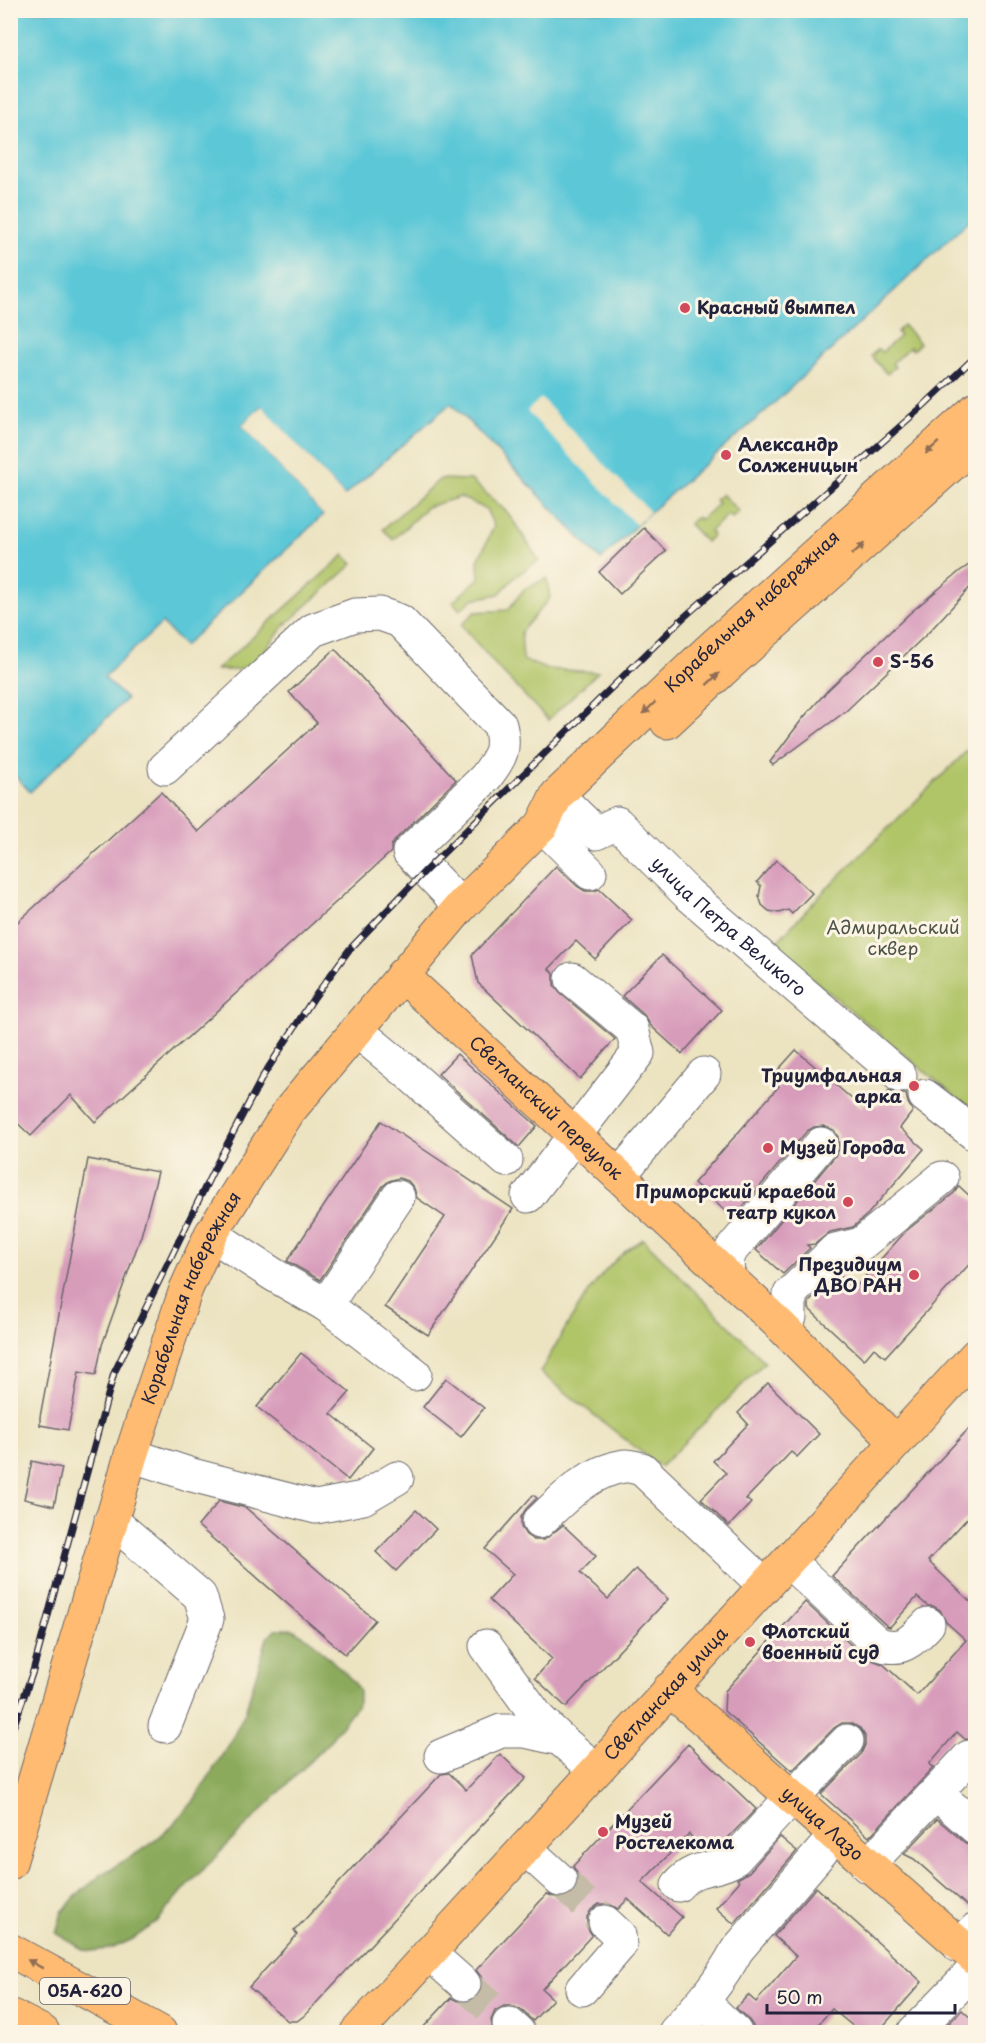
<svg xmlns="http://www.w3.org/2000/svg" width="986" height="2043" font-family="'Playpen Sans',sans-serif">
<rect width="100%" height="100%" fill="#fcf5e5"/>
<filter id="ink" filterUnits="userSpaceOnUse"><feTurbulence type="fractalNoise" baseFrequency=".0167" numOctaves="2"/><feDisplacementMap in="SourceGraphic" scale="12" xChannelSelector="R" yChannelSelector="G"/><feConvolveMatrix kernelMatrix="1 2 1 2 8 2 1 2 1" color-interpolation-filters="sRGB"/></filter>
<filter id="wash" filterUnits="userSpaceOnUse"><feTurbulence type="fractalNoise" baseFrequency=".008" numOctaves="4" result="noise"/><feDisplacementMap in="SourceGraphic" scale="24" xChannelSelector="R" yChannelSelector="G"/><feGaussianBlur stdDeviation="1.35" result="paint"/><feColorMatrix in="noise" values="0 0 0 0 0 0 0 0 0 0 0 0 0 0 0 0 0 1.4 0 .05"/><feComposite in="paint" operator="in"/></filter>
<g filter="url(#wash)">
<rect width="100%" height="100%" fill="#ece3c1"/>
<g fill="#b0c468" stroke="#697352" stroke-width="1.5">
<path d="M903,325L920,343L913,350L910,347L892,363L895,367L887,374L871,356L878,349L882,352L900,336L897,332Z"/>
<path d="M440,479L471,480L508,513L539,560L516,576L499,594L473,599L460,610L453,602L479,578L478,561L494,526L486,509L460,497L427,507L393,540L383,529Z"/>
<path d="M722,494L739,512L732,518L728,515L710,531L713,535L706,542L689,524L697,517L700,520L718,504L715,500Z"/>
<path d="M344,555L353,564L284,626L258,659L246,667L237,670H216Z"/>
<path d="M547,578L550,598L521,632L523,660L546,669L598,672L548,720L500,670L461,625L475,612L508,610L524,589Z"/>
<path d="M975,743V1113L773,946L825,890Z"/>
<path d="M643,1239L765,1362L660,1467L540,1372C567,1327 596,1266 643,1239Z"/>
</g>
<path fill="#8caa5c" stroke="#57664c" stroke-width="1.5" d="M275,1629H293L312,1641L354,1682L359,1692V1702L329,1742L187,1886L156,1923L131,1940L113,1948L92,1951L84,1950L56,1933L62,1912L77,1895L102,1874L147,1847L172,1826L193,1802L231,1741L245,1712L267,1638Z"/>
<path fill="#5cc7d7" stroke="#3f7489" stroke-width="1.5" d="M11,11H975V215L769,408L650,512L601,560L451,403L344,496L261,406L242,425L323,515L184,646L162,623L104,677L126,699L30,792L11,771Z"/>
<g fill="#ece3c1">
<path d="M541,398L650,512L636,525L527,411Z"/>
<path d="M262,406L344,496L342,498L261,410L246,425L325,513L323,515L242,425Z"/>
</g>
<g id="blocks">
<g fill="#d89cbb">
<path d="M644,528L666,551L620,594L599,572Z"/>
<path d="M975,561V582L928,633L846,711L773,765L770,762L803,718L828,690L910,613L960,571Z"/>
<path d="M335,649L456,780L396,839L391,846V852L95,1122L71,1095L31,1136L10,1116V929L161,792L198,832L317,723L289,692Z"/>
<path d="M776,860L812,893L792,914L788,910L779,913L769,911L762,905L759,896L761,886L757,882Z"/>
<path d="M556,866L577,886L585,891H594L599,889L632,920L595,959L576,941L549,969L554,974V985L560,993L615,1039L580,1079L478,983L472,955Z"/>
<path d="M662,955L722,1010L682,1054L651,1026L644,1015L622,996Z"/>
<path d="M796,1050L861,1107L868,1099L877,1106L889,1091L897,1094H906L908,1103L913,1111L900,1128L924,1149L868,1214L853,1227L830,1232L815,1244L807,1245L810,1248L783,1274L756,1250L835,1156L839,1147L838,1137L834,1130L824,1126L814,1127L807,1131L733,1218L694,1183L779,1086L770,1079Z"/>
<path d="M457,1054L537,1126L519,1147L438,1074Z"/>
<path d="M381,1121L513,1209L428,1335L385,1307L445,1217L417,1198L414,1188L408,1181L399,1178L389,1181L383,1186L320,1280L287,1261Z"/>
<path d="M88,1159L158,1172L141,1236L102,1345L96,1375L79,1372L68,1430L40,1425V1417Z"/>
<path d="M959,1186L975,1201V1258L885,1357L874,1348L864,1360L809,1309V1302L838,1274L854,1289L906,1231L954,1193Z"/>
<path d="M301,1353L350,1392L331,1414L373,1448L348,1480L257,1407Z"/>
<path d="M446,1378L484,1408L461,1437L423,1407Z"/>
<path d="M768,1383L819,1434L797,1457L791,1452L746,1499L751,1503L729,1526L701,1499L726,1473L713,1461L748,1424L738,1413Z"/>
<path d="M975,1422V1510L928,1561L975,1606V1740L965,1739L957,1732L929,1764L933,1768L869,1837L821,1794L861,1754L865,1745V1736L860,1728L851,1723H842L834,1728L792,1771L724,1711L725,1691L805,1602L864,1657L883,1664L917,1695L966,1640L946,1622L940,1610L933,1606H928L917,1597L890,1627L887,1626L832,1576Z"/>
<path d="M32,1461L62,1468L54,1506L24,1499Z"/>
<path d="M533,1495L537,1498L526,1509L521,1517V1527L526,1535L534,1540H544L563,1525L596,1556L580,1573L608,1599L636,1569L668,1599L566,1707L535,1678L552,1659L489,1600L513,1574L485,1549Z"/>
<path d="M219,1501L246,1508L375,1620L345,1654L198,1526Z"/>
<path d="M416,1510L436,1529L396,1571L376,1552Z"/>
<path d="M688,1744L756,1809L720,1846L705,1850L689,1834L642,1882L682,1917L667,1934L628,1899L618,1909L609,1904H599L591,1910L587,1917V1927L592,1935L542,1989L553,1999L533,2021L521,2010L512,2006H504L495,2011L491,2020L493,2032H419L451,1998L461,2002H469L478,1997L482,1987V1978L476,1970L547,1894L557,1898H565L573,1893L578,1883V1875L573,1866Z"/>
<path d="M500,1754L526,1778L305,2015L297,2021H288L249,1987L297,1935L294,1931L441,1774L449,1773L466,1790Z"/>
<path d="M937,1819L964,1842L975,1848V1911H973L914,1859L904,1854Z"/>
<path d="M780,1837L797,1851L734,1924L716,1908L739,1882L737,1879L749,1872Z"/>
<path d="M816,1887L922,1982L878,2032H860L832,2009L811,2032H753V2026L748,2019L736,2008L748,1995L756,2002L796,1956L774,1936Z"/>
<path d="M962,2010L975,2022V2032H940Z"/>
</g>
</g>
</g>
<g filter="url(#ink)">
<use href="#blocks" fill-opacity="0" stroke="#69666a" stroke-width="1.5"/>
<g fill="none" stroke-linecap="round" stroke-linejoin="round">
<g stroke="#c4bca6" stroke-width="33" stroke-dasharray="33 16" stroke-linecap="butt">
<path d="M560,1880L605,1922"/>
<path d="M464,1984L509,2024"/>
</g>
<g stroke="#69666a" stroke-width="35">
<g id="minor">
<path d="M165,768L313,630L355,615L380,614L400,621L500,725C506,750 501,756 486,777L409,852L461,906"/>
<path id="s1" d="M557,795L596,833L617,823L688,894L900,1076"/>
<path d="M542,825L590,873"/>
<path d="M356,1030L407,1072L506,1160"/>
<path d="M925,1096L976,1135"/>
<path d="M619,1176L704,1074"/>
<path d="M528,1196L638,1053L632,1029L572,979"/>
<path d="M211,1234L274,1275L326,1305L398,1197"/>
<path d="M728,1277L727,1259L732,1249L821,1144"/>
<path d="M326,1305L415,1374"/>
<path d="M781,1326L790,1317V1294L835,1250L861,1244L942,1178"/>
<path d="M131,1455L192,1475L316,1507L363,1498L397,1478"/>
<path d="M111,1520L200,1596L207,1619L165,1726"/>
<path d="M539,1522C563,1499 589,1471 624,1466C629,1465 637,1468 642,1469L765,1586"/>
<path d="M788,1561L877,1643C901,1653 912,1641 928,1624"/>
<path d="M486,1646L539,1719L560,1739"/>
<path d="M441,1756L501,1731H525L560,1739L596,1770"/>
<path d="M937,1794L976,1828"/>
<path d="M525,1848L560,1880"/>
<path d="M867,1866L969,1757"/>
<path d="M678,1885C695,1864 716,1872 735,1859L779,1811L847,1741"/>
<path d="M959,1946L976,1929"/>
<path d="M429,1953L464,1984"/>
<path d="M582,1989L620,1945L619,1935L605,1922"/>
<path d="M703,2002L735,2032"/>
<path d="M509,2024L518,2032"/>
<path d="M675,2032C699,2006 720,1982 737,1950L834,1837"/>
<path d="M914,2032L976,1968"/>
</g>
</g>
<g stroke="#69666a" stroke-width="35">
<g id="major">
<path d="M667,722L725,668L976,443"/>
<path id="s2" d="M402,975L781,1326L896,1442"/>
<path id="s3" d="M669,1689L976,1959"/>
<path id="s4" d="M10,1863L131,1455L186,1289L211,1234L289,1111L461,906L542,825L557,795L709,650L976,409"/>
<path id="s5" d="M357,2032L976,1355"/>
</g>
</g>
<g stroke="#69666a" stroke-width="35">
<g id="highway">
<path d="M10,1950L160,2032"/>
<path d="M10,2015L43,2032"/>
</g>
</g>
<use href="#minor" stroke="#fff" stroke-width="33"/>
<use href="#major" stroke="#febb71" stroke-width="33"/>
<use href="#highway" stroke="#febb71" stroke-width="33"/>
<g stroke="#22223b" stroke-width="7">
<path id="rail" d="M10,1736L33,1671L114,1373L213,1171L263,1076L313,999L349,950L425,871L606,693L682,619L922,407L976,356"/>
</g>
<use href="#rail" stroke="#fcf5e5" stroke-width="4.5" stroke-dasharray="14" stroke-linecap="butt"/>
</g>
<defs><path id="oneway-solid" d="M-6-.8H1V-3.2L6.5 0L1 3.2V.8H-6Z" transform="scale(1.5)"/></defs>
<g fill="#906e56">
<use href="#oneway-solid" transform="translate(932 448) rotate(138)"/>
<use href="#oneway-solid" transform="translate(858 549) rotate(-42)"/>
<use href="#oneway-solid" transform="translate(713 679) rotate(-43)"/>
<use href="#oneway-solid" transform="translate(649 708) rotate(136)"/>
<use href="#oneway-solid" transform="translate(35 1964) rotate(-151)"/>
</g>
</g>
<g fill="#d1495b" stroke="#fcf5e5" stroke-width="2">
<circle cx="685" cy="308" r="6"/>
<circle cx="726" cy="455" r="6"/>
<circle cx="878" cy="662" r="6"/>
<circle cx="914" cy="1086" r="6"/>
<circle cx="768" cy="1148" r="6"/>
<circle cx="848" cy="1202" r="6"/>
<circle cx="914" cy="1275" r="6"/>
<circle cx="750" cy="1642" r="6"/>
<circle cx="603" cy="1832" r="6"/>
</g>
<g text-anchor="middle" stroke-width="6" stroke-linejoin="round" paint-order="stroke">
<rect fill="#fcf5e5" stroke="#63616e" stroke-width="1.5" x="40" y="1978" width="90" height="26" rx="4.5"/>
<g font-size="16" font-weight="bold" fill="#22223b">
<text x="85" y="1997">05А-620</text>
</g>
<g font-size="18" font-weight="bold" fill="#22223b" stroke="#fcf5e5" text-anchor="start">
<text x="697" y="314">Красный вымпел</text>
<text x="738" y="451">Александр<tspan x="738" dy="21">Солженицын</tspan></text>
<text x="890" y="668">S-56</text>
<text x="902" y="1082" text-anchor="end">Триумфальная<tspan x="902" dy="21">арка</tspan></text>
<text x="780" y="1154">Музей Города</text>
<text x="836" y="1198" text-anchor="end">Приморский краевой<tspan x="836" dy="21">театр кукол</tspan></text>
<text x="902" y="1271" text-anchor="end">Президиум<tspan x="902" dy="21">ДВО РАН</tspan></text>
<text x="762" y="1638">Флотский<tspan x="762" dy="21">военный суд</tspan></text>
<text x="615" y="1828">Музей<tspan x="615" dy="21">Ростелекома</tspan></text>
</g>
<g font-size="18" fill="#22223b" stroke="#fcf5e5">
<text dy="6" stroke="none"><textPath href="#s4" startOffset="1490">Корабельная набережная</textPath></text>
<text dy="6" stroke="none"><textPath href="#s1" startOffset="230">улица Петра Великого</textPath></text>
<text dy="6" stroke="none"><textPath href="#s2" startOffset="196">Светланский переулок</textPath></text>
<text dy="6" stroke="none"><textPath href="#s4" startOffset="594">Корабельная набережная</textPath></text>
<text dy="6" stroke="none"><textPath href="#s5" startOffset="458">Светланская улица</textPath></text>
<text dy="6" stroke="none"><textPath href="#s3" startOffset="204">улица Лазо</textPath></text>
</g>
<g font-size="18" fill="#4d5348" stroke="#fcf5e5">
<text x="893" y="934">Адмиральский<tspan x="893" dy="21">сквер</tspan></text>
</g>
</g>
<rect width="986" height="2043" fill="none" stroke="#fcf5e5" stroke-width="36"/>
<path d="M767 2004v9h188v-9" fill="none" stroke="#22223b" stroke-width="3"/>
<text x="776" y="2004" font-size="18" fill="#22223b" stroke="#fcf5e5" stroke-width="4.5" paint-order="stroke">50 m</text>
</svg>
